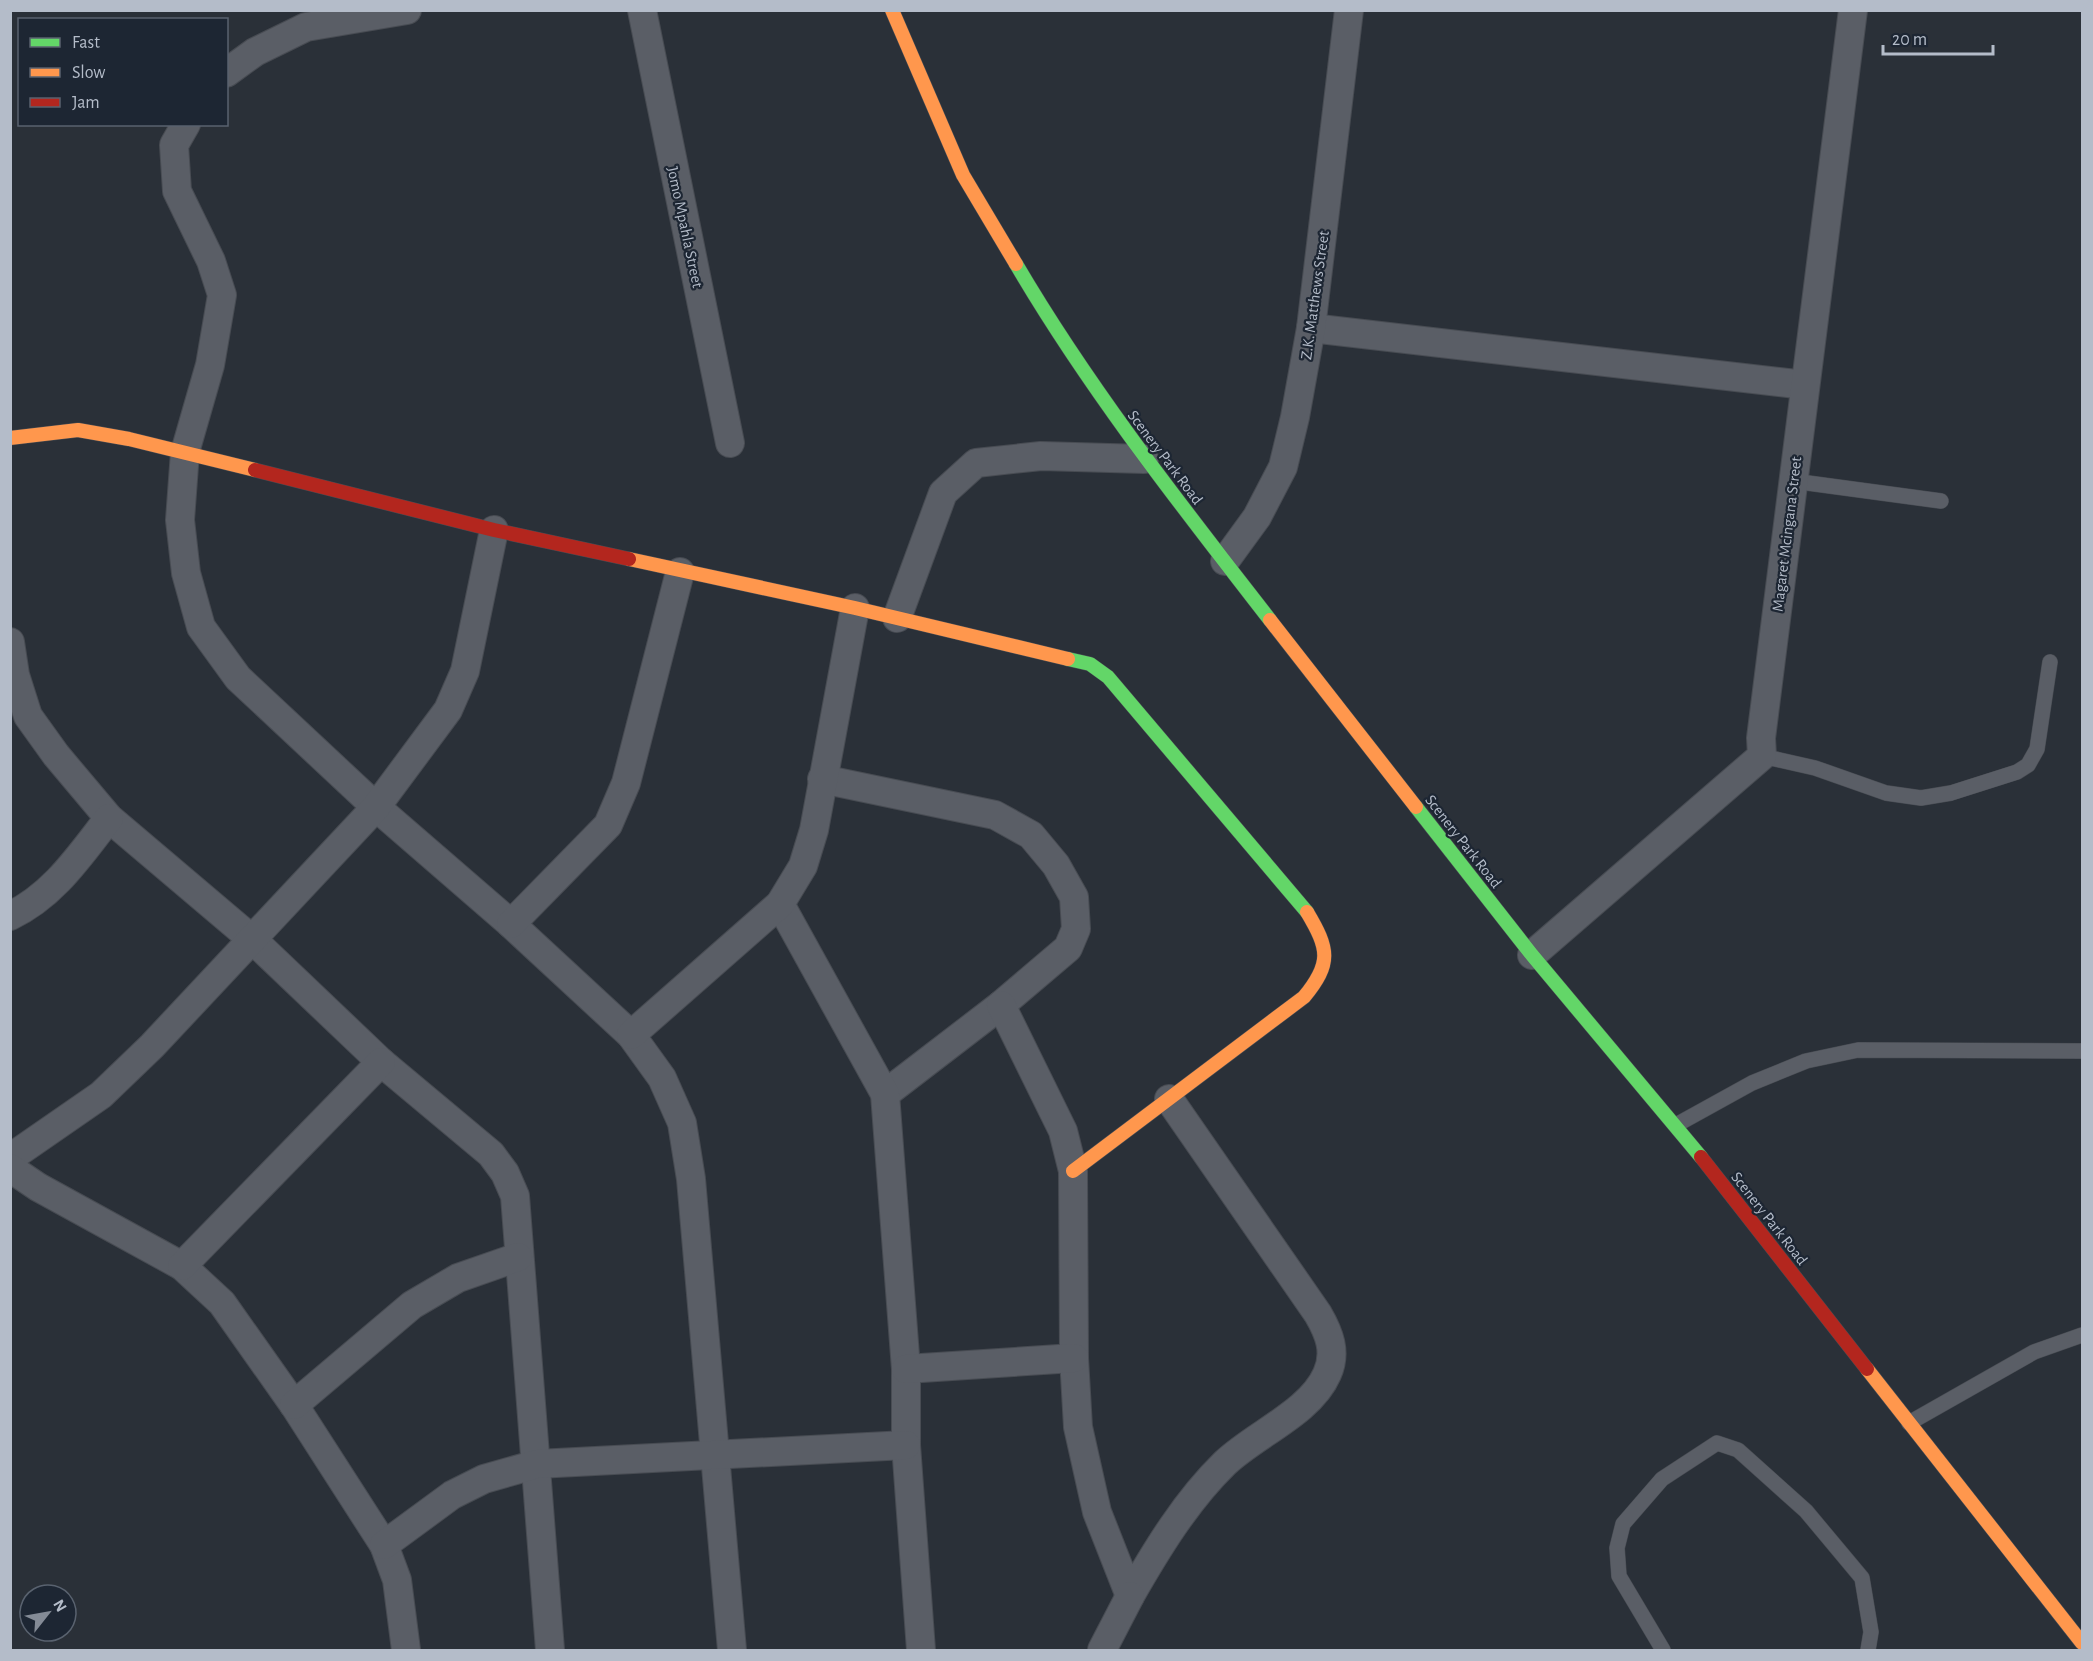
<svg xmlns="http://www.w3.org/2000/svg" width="2093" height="1661" font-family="'Alegreya Sans',sans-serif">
<rect width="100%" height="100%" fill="#2a3038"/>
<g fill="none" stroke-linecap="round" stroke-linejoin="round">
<g stroke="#484c53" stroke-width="16">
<g id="lane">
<path d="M1793,481L1941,501"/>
<path d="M1762,756L1815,768L1886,793L1921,798L1951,793L2017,772L2028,765L2037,749L2050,662"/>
<path d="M1676,1125L1752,1083L1806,1061L1858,1050L2082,1051"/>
<path d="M1909,1423L2034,1352L2082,1335"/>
<path d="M1663,1650L1619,1576L1617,1548L1623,1524L1662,1479L1717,1443L1738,1450L1806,1511L1862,1578L1871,1632L1868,1650"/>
</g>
</g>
<g stroke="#484c53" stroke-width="30">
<g id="street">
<path d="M642,10L730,443"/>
<path d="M226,73L255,52L306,27L407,10"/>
<path d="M186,124L174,145L177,191L211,261L222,295L210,365L185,452L180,520L186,573L201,627L238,678L376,807L511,924L631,1035L662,1078L682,1123L691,1179L732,1650"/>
<path d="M1311,328L1805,385"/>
<path d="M1225,561L1257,517L1283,467L1295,417L1311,328L1349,10"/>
<path d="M897,618L943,493L976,463L1041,456L1144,459"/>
<path d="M10,642L15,675L28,716L56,755L109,818L253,940L381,1062L491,1154L505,1173L515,1196L550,1650"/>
<path d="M822,779L995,815L1031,835L1056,865L1074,897L1076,929L1068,948L1001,1005L885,1094"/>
<path d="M780,904L885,1094L906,1369V1445L921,1650"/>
<path d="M10,916C54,895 80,855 109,818"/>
<path d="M511,924L608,825L626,783L680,572"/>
<path d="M1532,955L1762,756L1761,738L1853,10"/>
<path d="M1001,1005L1063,1131L1073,1171L1074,1358L1078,1427L1097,1512L1130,1596C1157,1549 1186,1501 1225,1463C1255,1434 1310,1413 1327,1374C1337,1352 1329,1333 1318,1314L1169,1099"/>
<path d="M631,1035L780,904L803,866L814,830L855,608"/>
<path d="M10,1158L101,1095L152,1046L376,807L448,710L465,671L494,530"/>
<path d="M10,1168L38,1187L182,1266L222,1303L294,1405L384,1545L397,1580L406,1650"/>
<path d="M182,1266L381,1062"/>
<path d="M906,1369L1074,1358"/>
<path d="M294,1405L412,1305L458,1278L518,1257"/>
<path d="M384,1545L452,1495L484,1479L537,1464L906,1445"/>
<path d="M1102,1650L1130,1596"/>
</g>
</g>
<g stroke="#484c53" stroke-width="15">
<g id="fast">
<path d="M1016,264C1090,390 1180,504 1270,620"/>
<path d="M1068,659L1090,664L1108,677L1307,912"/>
<path d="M1416,807L1532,955L1701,1157"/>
</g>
</g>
<g stroke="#484c53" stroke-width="15">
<g id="slow">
<path d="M892,10L963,175L1016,264"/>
<path d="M10,438L78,430L129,439L255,470"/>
<path d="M629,559L855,608L1068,659"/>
<path d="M1270,620L1416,807"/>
<path d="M1073,1171L1304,997C1332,963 1329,949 1307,912"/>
<path d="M1867,1369L2082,1643"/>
</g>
</g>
<g stroke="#484c53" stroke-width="15">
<g id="jam">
<path d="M255,470L494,530L629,559"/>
<path d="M1701,1157L1867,1369"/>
</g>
</g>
<use href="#lane" stroke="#5a5e66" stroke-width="15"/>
<use href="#street" stroke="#5a5e66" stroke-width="28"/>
<use href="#fast" stroke="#63d668" stroke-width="14"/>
<use href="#slow" stroke="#ff974d" stroke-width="14"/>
<use href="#jam" stroke="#b3261e" stroke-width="14"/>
</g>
<g text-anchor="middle" stroke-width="4.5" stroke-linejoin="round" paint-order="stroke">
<g font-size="16" fill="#b4bcc9" stroke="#1d2633">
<text transform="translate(686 227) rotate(78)" y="6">Jomo Mpahla Street</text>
<text transform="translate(1314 295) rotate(-82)" y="6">Z.K. Matthews Street</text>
<text transform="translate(1166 457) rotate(53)" y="6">Scenery Park Road</text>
<text transform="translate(1786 534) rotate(-83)" y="6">Magaret Mcingana Street</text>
<text transform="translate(1464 841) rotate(52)" y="6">Scenery Park Road</text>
<text transform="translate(1770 1218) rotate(52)" y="6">Scenery Park Road</text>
</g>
</g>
<rect width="2093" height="1661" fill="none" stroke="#b4bcc9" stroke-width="24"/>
<rect x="18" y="18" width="210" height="108" fill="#1d2633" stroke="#59626f" stroke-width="1.5"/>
<rect x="30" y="38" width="30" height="9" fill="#63d668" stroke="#59626f" stroke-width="1.5"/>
<text x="72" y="48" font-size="18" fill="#b4bcc9">Fast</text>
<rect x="30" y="68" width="30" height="9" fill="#ff974d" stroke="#59626f" stroke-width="1.5"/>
<text x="72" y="78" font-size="18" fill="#b4bcc9">Slow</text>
<rect x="30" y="98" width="30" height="9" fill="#b3261e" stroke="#59626f" stroke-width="1.5"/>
<text x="72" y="108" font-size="18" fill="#b4bcc9">Jam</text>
<g transform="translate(48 1613) rotate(59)"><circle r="28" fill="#1d2633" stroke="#59626f" stroke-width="1.5"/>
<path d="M0-4.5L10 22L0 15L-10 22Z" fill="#848b96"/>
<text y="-9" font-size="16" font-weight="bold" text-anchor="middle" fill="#b4bcc9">N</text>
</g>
<path d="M1883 45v9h110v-9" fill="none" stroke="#b4bcc9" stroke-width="3"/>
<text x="1892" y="45" font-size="18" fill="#b4bcc9" stroke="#1d2633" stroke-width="4.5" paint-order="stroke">20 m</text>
</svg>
